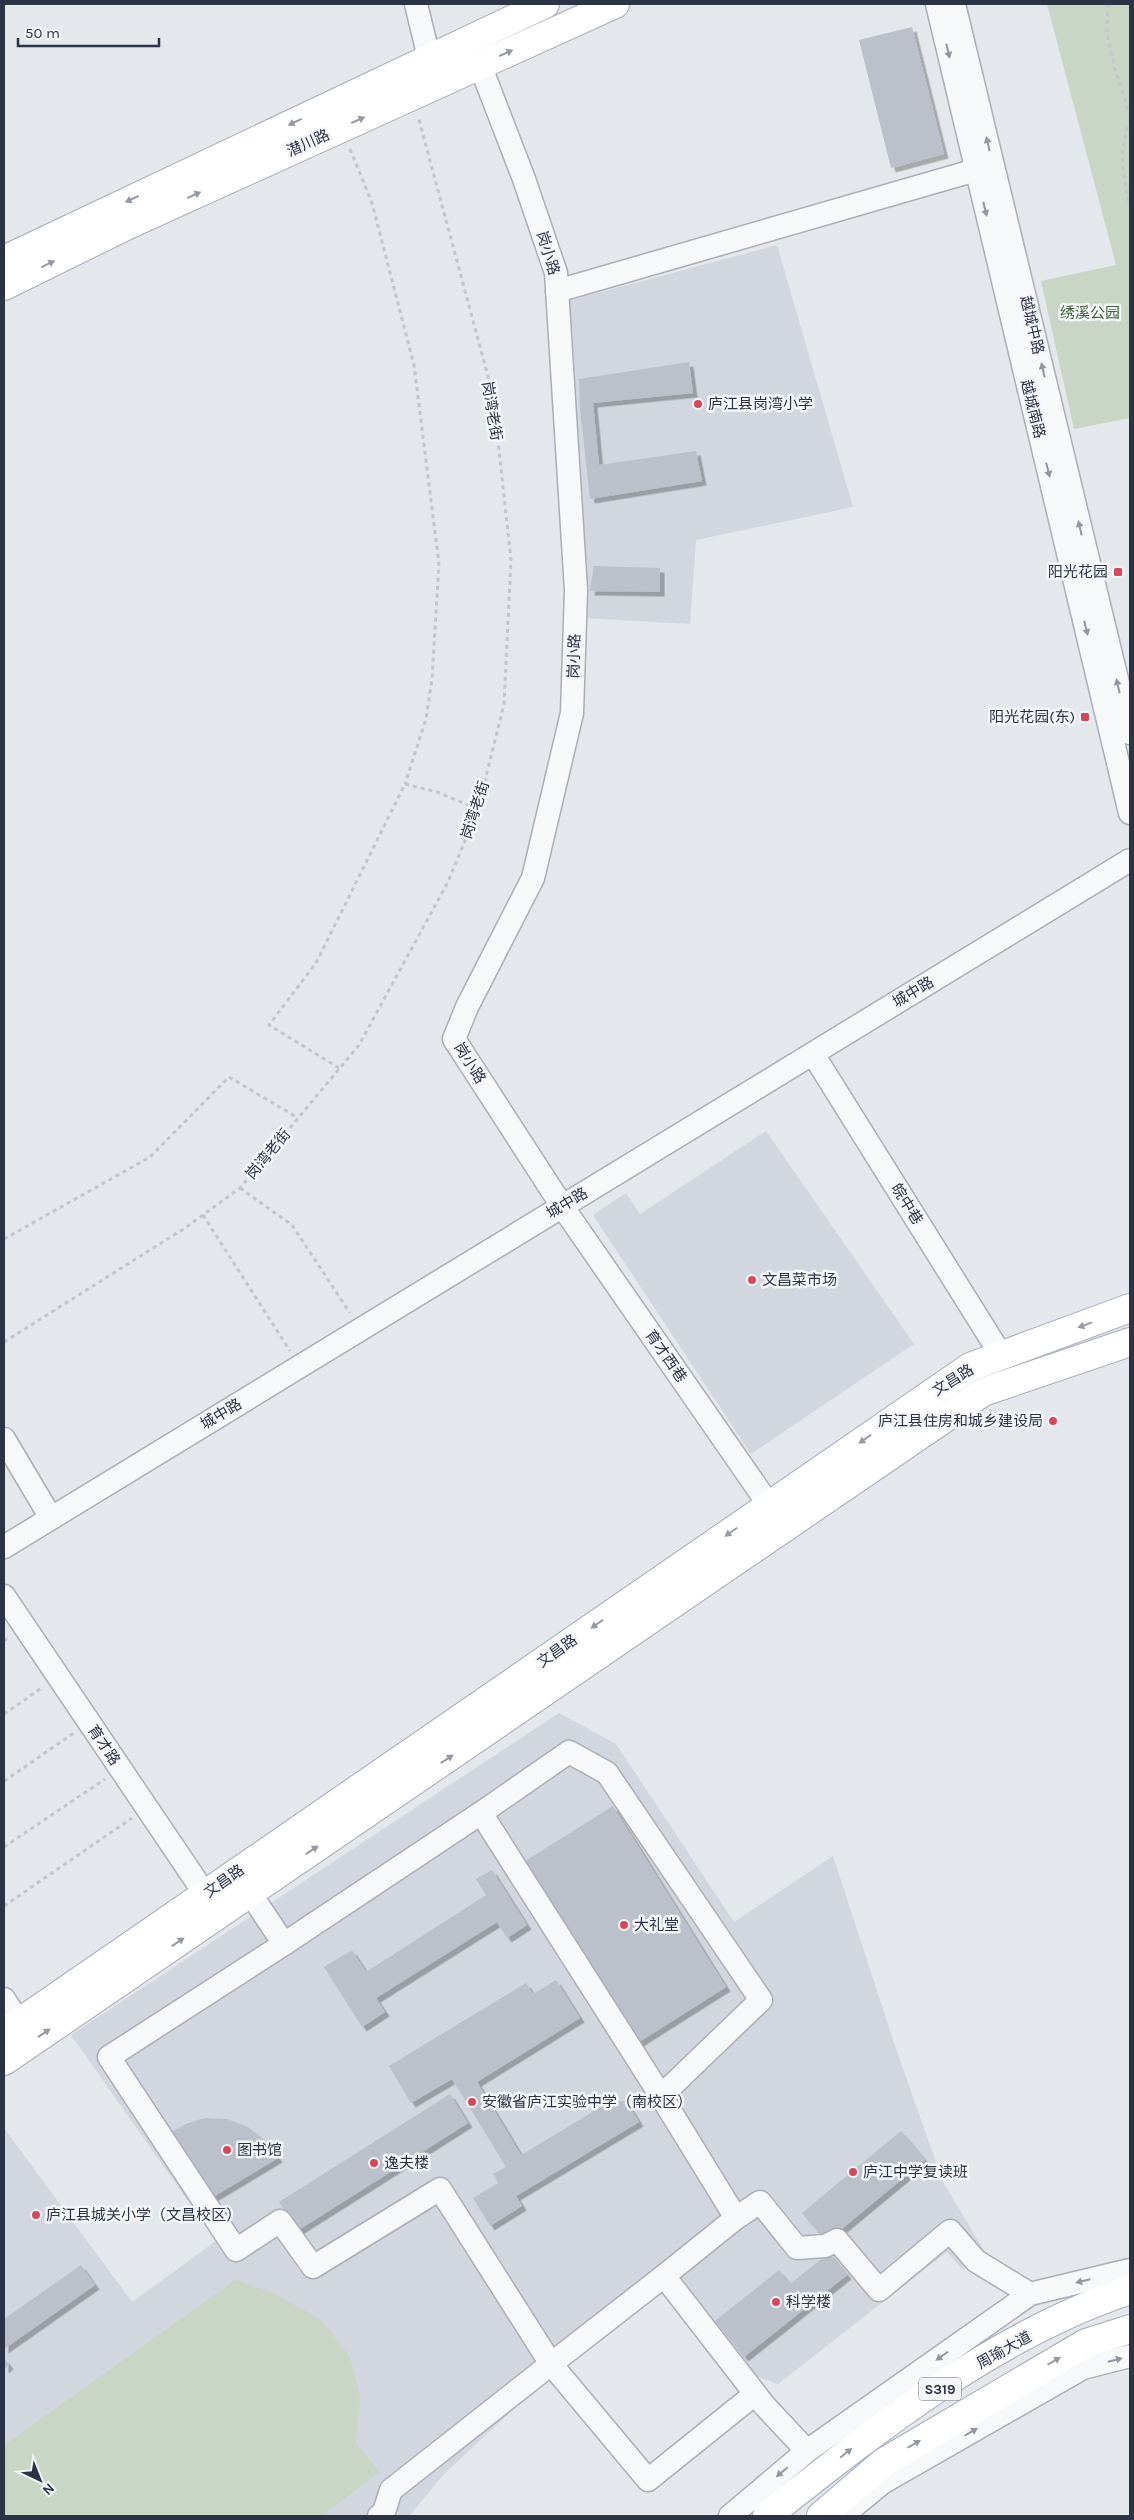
<svg xmlns="http://www.w3.org/2000/svg" width="1134" height="2520" font-family="Karla,'Noto Sans SC',sans-serif">
<defs>
<filter id="shadow"><feDropShadow dx="4.5" dy="4.5" stdDeviation="0" flood-color="#0004"/></filter>
</defs>
<rect width="100%" height="100%" fill="#e4e7ec"/>
<g fill="#d2d6de">
<path d="M777,245L853,507L696,540L690,624L583,618L568,301Z"/>
<path d="M766,1131L914,1344L751,1454L593,1215L626,1193L640,1214Z"/>
<path d="M559,1713L616,1744L734,1922L833,1856L894,2043L943,2182L986,2254L963,2270L947,2252L778,2384L756,2376L674,2277L548,2377L444,2474L409,2516H4V2128L132,2302L216,2241L71,2035Z"/>
</g>
<g fill="#c9d6c5">
<path d="M1047,4H1130V418L1074,429L1041,281L1116,265Z"/>
<path d="M235,2280L272,2292L321,2320L350,2357L360,2396L356,2442L379,2472L322,2516H4V2445Z"/>
</g>
<g fill="#bbc0ca" filter="url(#shadow)">
<path d="M912,27L944,154L891,168L859,40Z"/>
<path d="M689,362L693,393L593,403L599,465L696,451L702,481L590,499L580,409L579,379Z"/>
<path d="M594,566L660,568V592L590,591Z"/>
<path d="M613,1806L726,1987L636,2044L522,1863Z"/>
<path d="M492,1870L527,1925L507,1938L497,1922L376,1998L385,2012L362,2027L324,1967L352,1950L366,1972L486,1895L476,1879Z"/>
<path d="M556,1980L580,2018L477,2082L521,2155L609,2102L626,2101L639,2122L516,2196L522,2206L490,2226L473,2198L498,2183L493,2174L506,2167L452,2079L411,2103L389,2066L526,1983L533,1994Z"/>
<path d="M450,2094L468,2123L297,2231L279,2202Z"/>
<path d="M204,2118L227,2119L248,2127L266,2141L278,2158L213,2197L169,2133L186,2124Z"/>
<path d="M901,2131L925,2160L826,2242L802,2213Z"/>
<path d="M829,2253L847,2275L744,2357L715,2321L779,2270L790,2284Z"/>
<path d="M81,2265L95,2285L4,2349V2319Z"/>
<path d="M4,2358L9,2365L4,2369Z"/>
</g>
<g fill="none" stroke-linecap="round" stroke-linejoin="round">
<g stroke="#a9aeb7" stroke-width="25">
<g id="minor">
<path d="M416,4L429,58"/>
<path d="M937,4L1130,813"/>
<path d="M954,4L1130,733"/>
<path d="M480,65L524,179L556,273L576,590L572,713L533,878L467,1007L454,1039L562,1206L769,1505"/>
<path d="M557,291L976,170"/>
<path d="M813,1054L1001,1355"/>
<path d="M4,1439L51,1518"/>
<path d="M4,1547L1130,860"/>
<path d="M4,1596L205,1894"/>
<path d="M481,1813L569,1752L607,1773L761,2000L661,2096"/>
<path d="M250,1893L284,1944L109,2057L236,2250L280,2221L313,2267L440,2189L551,2364L664,2276"/>
<path d="M284,1944L481,1813L661,2096L736,2218L664,2276L764,2405L807,2451"/>
<path d="M4,1999L19,2022"/>
<path d="M736,2218L760,2202L797,2248L825,2246L837,2240L879,2290L950,2231L976,2261L1030,2294"/>
<path d="M379,2516L384,2512L391,2490L551,2364L648,2480L755,2394"/>
<path d="M730,2516L807,2451L1030,2294L1130,2270"/>
<path d="M842,2516L882,2483L1083,2368L1130,2356"/>
</g>
</g>
<g stroke="#a3abb8" stroke-width="30">
<g id="major">
<path d="M4,260L545,4"/>
<path d="M4,286L130,224L615,4"/>
<path d="M4,2033L970,1367L1130,1308"/>
<path d="M4,2061L983,1392L1130,1342"/>
<path d="M767,2516C877,2429 996,2334 1130,2290"/>
<path d="M821,2516L884,2462L1086,2343L1130,2329"/>
</g>
</g>
<g stroke="#c2c5cb" stroke-width="3" stroke-dasharray="4 4" stroke-linecap="butt">
<path d="M1108,4L1107,34L1115,69L1130,114"/>
<path d="M1130,119C1119,151 1122,174 1130,206"/>
<path d="M350,149L372,203L414,365L439,564L432,679L426,719L405,784"/>
<path d="M339,1068L269,1025L316,963L405,784L437,792L478,809"/>
<path d="M240,1188L292,1225L350,1313"/>
<path d="M203,1215L290,1351"/>
<path d="M4,1239L150,1157L229,1077L298,1118"/>
<path d="M4,1342L185,1228L240,1188L359,1045L448,882L478,809L504,704L511,560L493,395L418,116"/>
<path d="M4,1641L9,1637"/>
<path d="M4,1714L43,1687"/>
<path d="M4,1781L74,1733"/>
<path d="M4,1847L105,1779"/>
<path d="M4,1906L132,1818"/>
</g>
<use href="#minor" stroke="#f7f8fa" stroke-width="22"/>
<use href="#major" stroke="#fff" stroke-width="28"/>
</g>
<defs><path id="oneway-solid" d="M-6-.8H1V-3.2L6.5 0L1 3.2V.8H-6Z" transform="scale(1.25)"/></defs>
<g fill="#9196a0">
<use href="#oneway-solid" transform="translate(948 51) rotate(77)"/>
<use href="#oneway-solid" transform="translate(988 144) rotate(-103)"/>
<use href="#oneway-solid" transform="translate(985 209) rotate(76)"/>
<use href="#oneway-solid" transform="translate(1043 370) rotate(-103)"/>
<use href="#oneway-solid" transform="translate(1048 470) rotate(76)"/>
<use href="#oneway-solid" transform="translate(1080 528) rotate(-103)"/>
<use href="#oneway-solid" transform="translate(1086 628) rotate(76)"/>
<use href="#oneway-solid" transform="translate(1118 686) rotate(-103)"/>
<use href="#oneway-solid" transform="translate(1083 2281) rotate(167)"/>
<use href="#oneway-solid" transform="translate(942 2356) rotate(145)"/>
<use href="#oneway-solid" transform="translate(1115 2360) rotate(-14)"/>
<use href="#oneway-solid" transform="translate(971 2432) rotate(-30)"/>
<use href="#oneway-solid" transform="translate(782 2472) rotate(140)"/>
</g>
<g fill="#959aa2">
<use href="#oneway-solid" transform="translate(506 53) rotate(-24)"/>
<use href="#oneway-solid" transform="translate(358 120) rotate(-24)"/>
<use href="#oneway-solid" transform="translate(295 122) rotate(155)"/>
<use href="#oneway-solid" transform="translate(194 195) rotate(-24)"/>
<use href="#oneway-solid" transform="translate(132 199) rotate(155)"/>
<use href="#oneway-solid" transform="translate(48 264) rotate(-26)"/>
<use href="#oneway-solid" transform="translate(1085 1325) rotate(160)"/>
<use href="#oneway-solid" transform="translate(865 1439) rotate(145)"/>
<use href="#oneway-solid" transform="translate(731 1532) rotate(145)"/>
<use href="#oneway-solid" transform="translate(597 1624) rotate(145)"/>
<use href="#oneway-solid" transform="translate(447 1759) rotate(-34)"/>
<use href="#oneway-solid" transform="translate(312 1850) rotate(-34)"/>
<use href="#oneway-solid" transform="translate(178 1942) rotate(-34)"/>
<use href="#oneway-solid" transform="translate(44 2033) rotate(-34)"/>
<use href="#oneway-solid" transform="translate(1054 2361) rotate(-30)"/>
<use href="#oneway-solid" transform="translate(914 2444) rotate(-30)"/>
<use href="#oneway-solid" transform="translate(846 2453) rotate(-39)"/>
</g>
<g fill="#d1495b" stroke="#f4f6f9" stroke-width="2">
<circle cx="698" cy="404" r="5"/>
<rect x="1113" y="567" width="10" height="10" rx="2.5"/>
<rect x="1080" y="712" width="10" height="10" rx="2.5"/>
<circle cx="752" cy="1280" r="5"/>
<circle cx="1053" cy="1421" r="5"/>
<circle cx="624" cy="1925" r="5"/>
<circle cx="472" cy="2102" r="5"/>
<circle cx="227" cy="2150" r="5"/>
<circle cx="374" cy="2163" r="5"/>
<circle cx="853" cy="2172" r="5"/>
<circle cx="36" cy="2215" r="5"/>
<circle cx="776" cy="2302" r="5"/>
</g>
<g text-anchor="middle" stroke-width="5" stroke-linejoin="round" paint-order="stroke">
<rect fill="#f4f6f9" stroke="#676e7b" stroke-width="1" x="919" y="2377.5" width="42" height="23" rx="4"/>
<g font-size="14" font-weight="bold" fill="#2b3445">
<text x="940" y="2394">S319</text>
</g>
<g font-size="15" fill="#2b3445" stroke="#f4f6f9">
<text transform="translate(308 143) rotate(-24)" y="5">潜川路</text>
<text transform="translate(548 253) rotate(73)" y="5">岗小路</text>
<text transform="translate(1032 325) rotate(77)" y="5">越城中路</text>
<text transform="translate(1033 409) rotate(76)" y="5">越城南路</text>
<text transform="translate(492 411) rotate(81)" y="5">岗湾老街</text>
<text transform="translate(574 656) rotate(-88)" y="5">岗小路</text>
<text transform="translate(475 810) rotate(-72)" y="5">岗湾老街</text>
<text transform="translate(913 992) rotate(-31)" y="5">城中路</text>
<text transform="translate(470 1063) rotate(58)" y="5">岗小路</text>
<text transform="translate(268 1154) rotate(-50)" y="5">岗湾老街</text>
<text transform="translate(567 1203) rotate(-31)" y="5">城中路</text>
<text transform="translate(907 1204) rotate(58)" y="5">皖中巷</text>
<text transform="translate(666 1356) rotate(55)" y="5">育才西巷</text>
<text transform="translate(953 1380) rotate(-32)" y="5">文昌路</text>
<text transform="translate(221 1414) rotate(-31)" y="5">城中路</text>
<text transform="translate(557 1651) rotate(-35)" y="5">文昌路</text>
<text transform="translate(104 1745) rotate(56)" y="5">育才路</text>
<text transform="translate(224 1881) rotate(-35)" y="5">文昌路</text>
<text transform="translate(1004 2350) rotate(-29)" y="5">周瑜大道</text>
</g>
<g font-size="15" fill="#3f6138" stroke="#f4f6f9">
<text x="1090" y="318">绣溪公园</text>
</g>
<g font-size="15" fill="#2b3445" stroke="#f4f6f9" text-anchor="start">
<text x="708" y="409">庐江县岗湾小学</text>
<text x="1108" y="577" text-anchor="end">阳光花园</text>
<text x="1075" y="722" text-anchor="end">阳光花园(东)</text>
<text x="762" y="1285">文昌菜市场</text>
<text x="1043" y="1426" text-anchor="end">庐江县住房和城乡建设局</text>
<text x="634" y="1930">大礼堂</text>
<text x="482" y="2107">安徽省庐江实验中学（南校区）</text>
<text x="237" y="2155">图书馆</text>
<text x="384" y="2168">逸夫楼</text>
<text x="863" y="2177">庐江中学复读班</text>
<text x="46" y="2220">庐江县城关小学（文昌校区）</text>
<text x="786" y="2307">科学楼</text>
</g>
</g>
<rect width="1134" height="2520" fill="none" stroke="#2b3445" stroke-width="10"/>
<g transform="translate(40 2480) rotate(137)" stroke="#f4f6f9" stroke-width="4" paint-order="stroke">
<path d="M0-4L9 19L0 12L-9 19Z" fill="#2b3445"/>
<text y="-8" font-size="14" font-weight="bold" text-anchor="middle" fill="#2b3445">N</text>
</g>
<path d="M18 38v8h141v-8" fill="none" stroke="#2b3445" stroke-width="2.5"/>
<text x="25" y="38" font-size="15" fill="#2b3445" stroke="#f4f6f9" stroke-width="4" paint-order="stroke">50 m</text>
</svg>
